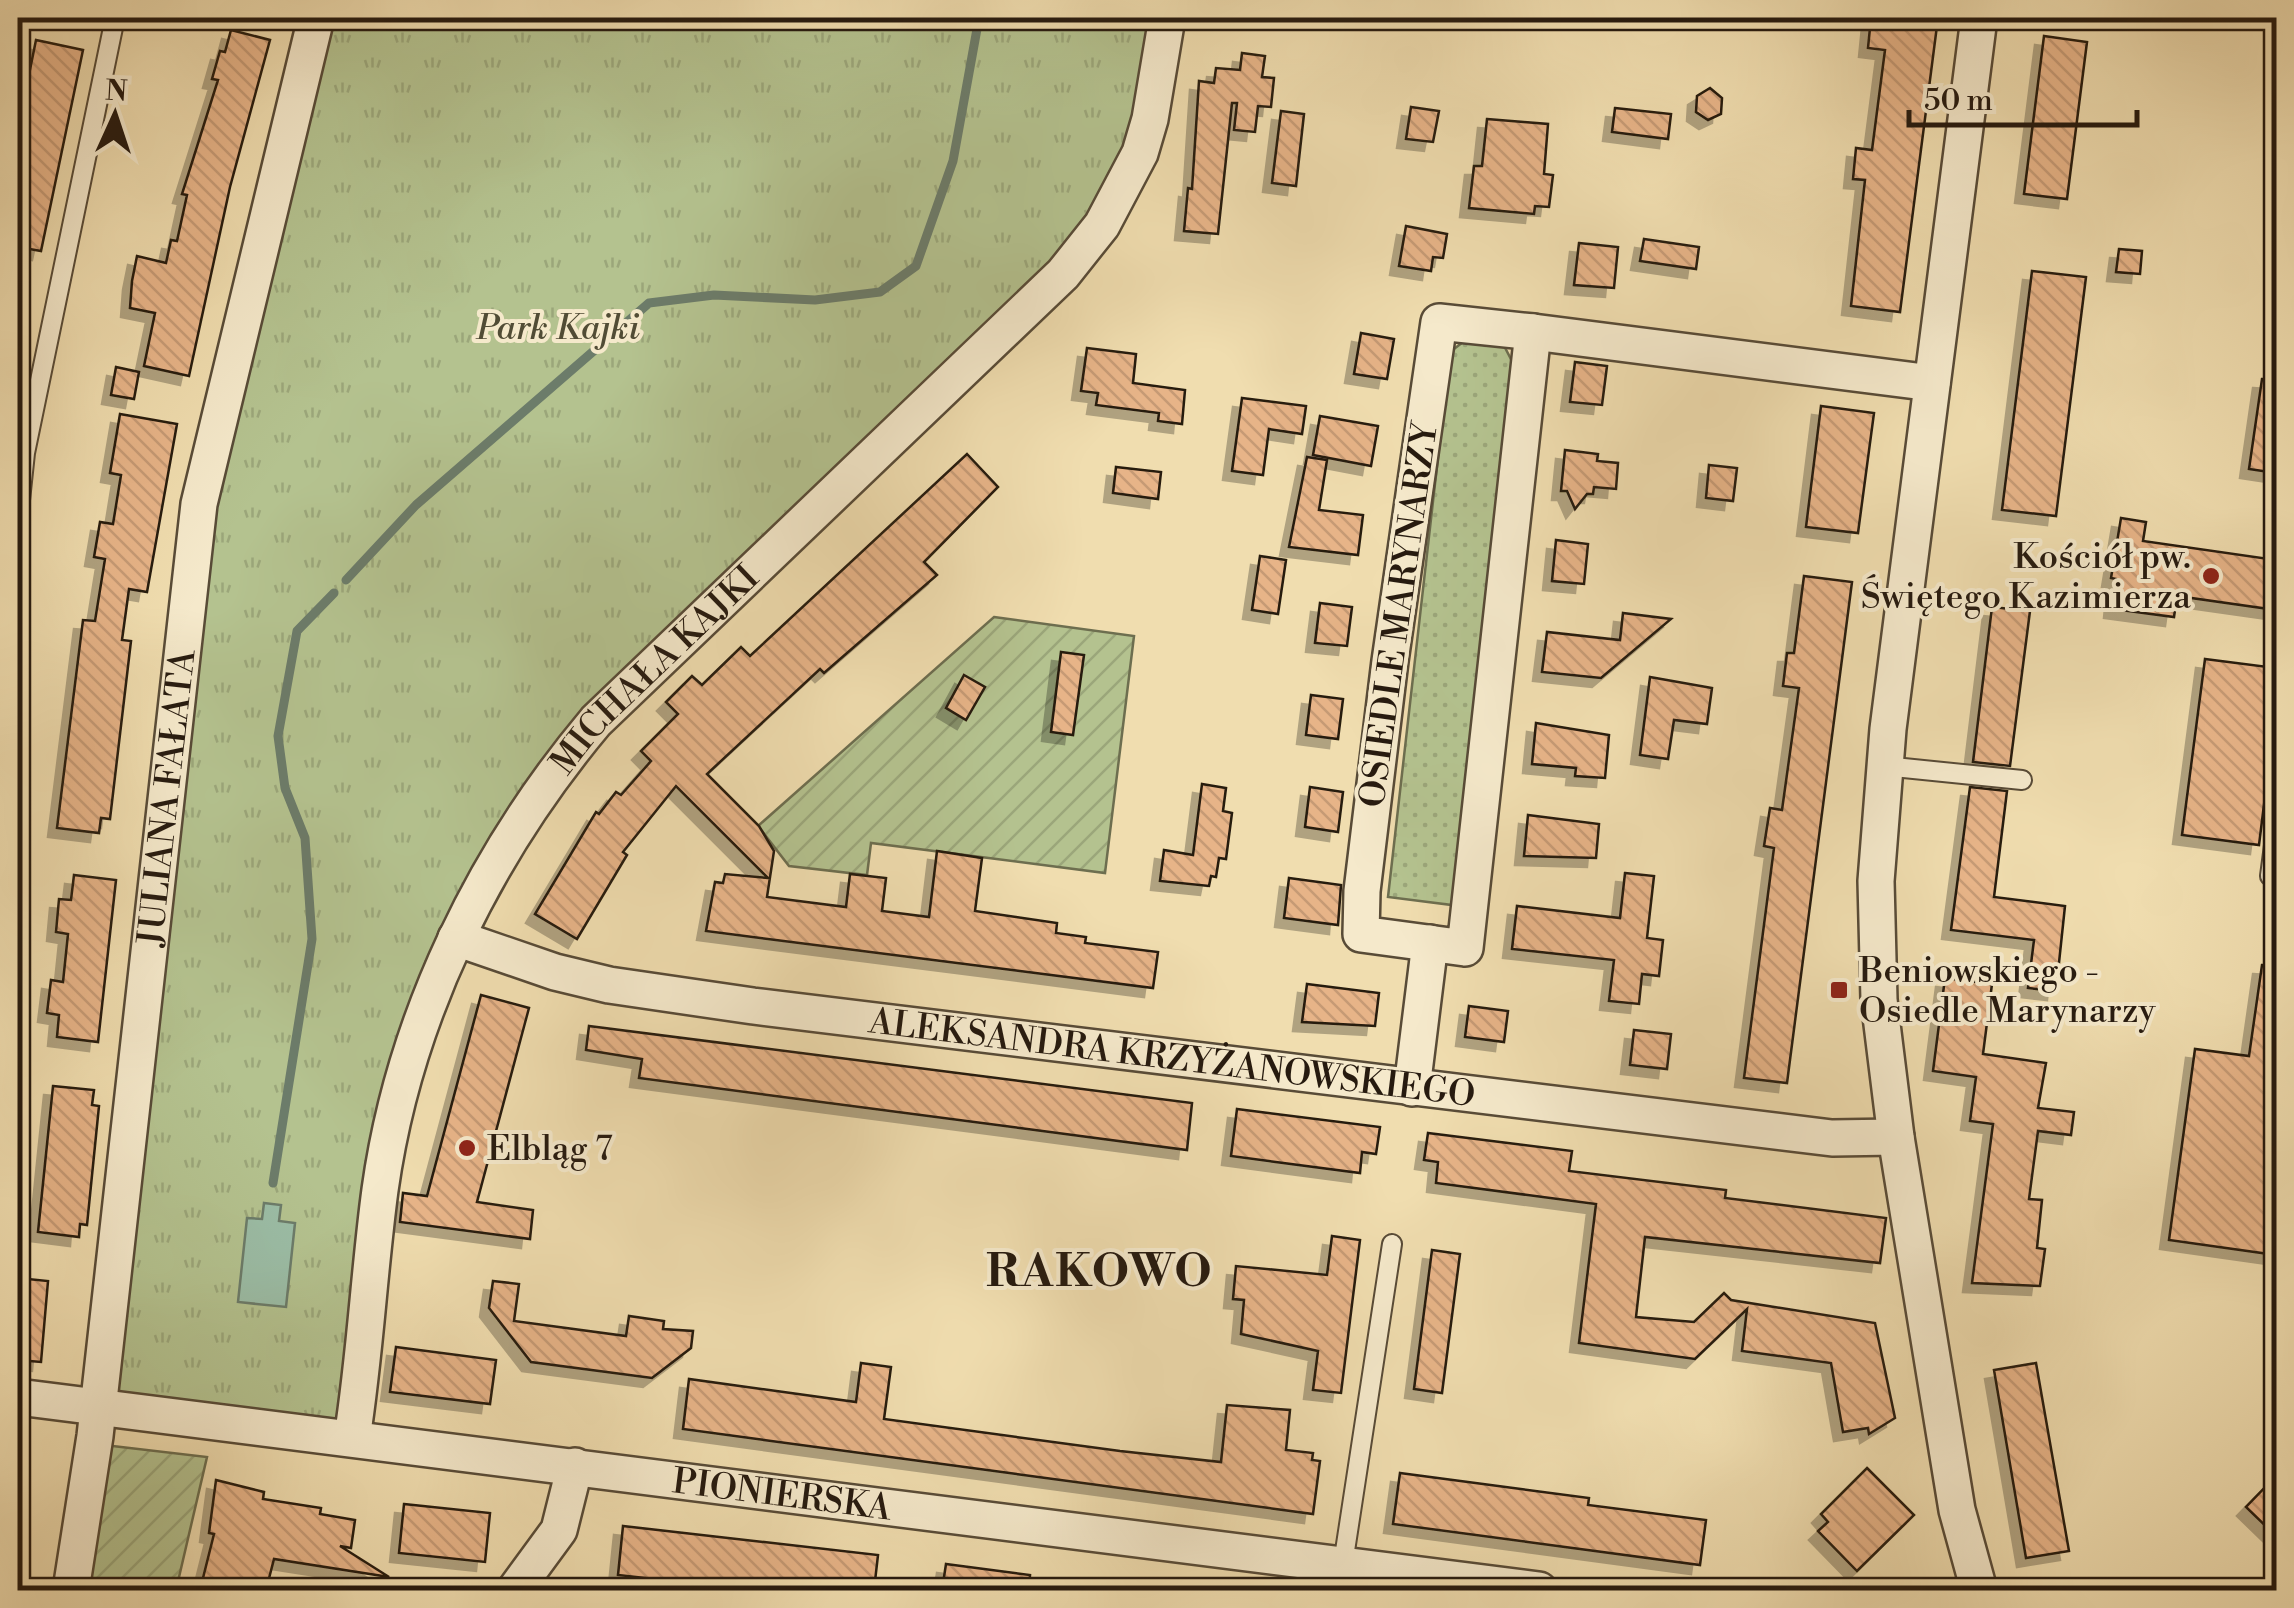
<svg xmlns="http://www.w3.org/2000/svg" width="2294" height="1608" font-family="'Libre Bodoni',serif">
<defs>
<pattern id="grass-dots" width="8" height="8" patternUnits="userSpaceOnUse" patternTransform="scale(2.5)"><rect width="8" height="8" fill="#b4c28f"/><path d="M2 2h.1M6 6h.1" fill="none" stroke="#9ba67a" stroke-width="1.8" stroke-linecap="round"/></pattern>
<pattern id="park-tufts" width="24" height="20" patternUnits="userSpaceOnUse" patternTransform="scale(2.5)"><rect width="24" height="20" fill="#b4c28f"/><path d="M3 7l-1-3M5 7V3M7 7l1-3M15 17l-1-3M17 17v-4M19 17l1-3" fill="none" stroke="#9ba67a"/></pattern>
<pattern id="garden-furrows" width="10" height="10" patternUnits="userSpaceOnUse" patternTransform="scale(2.5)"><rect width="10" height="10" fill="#b4c28f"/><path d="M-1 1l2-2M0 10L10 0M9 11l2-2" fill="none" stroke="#9ba67a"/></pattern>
<pattern id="building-back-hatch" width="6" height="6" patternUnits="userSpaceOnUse" patternTransform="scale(2.5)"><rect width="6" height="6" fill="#e7b488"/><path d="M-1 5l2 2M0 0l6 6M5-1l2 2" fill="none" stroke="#c69a74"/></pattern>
<filter id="shadow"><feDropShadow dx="-9" dy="9" stdDeviation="0" flood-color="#0004"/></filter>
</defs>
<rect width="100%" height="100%" fill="#f0ddaf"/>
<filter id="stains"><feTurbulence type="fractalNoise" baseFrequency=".002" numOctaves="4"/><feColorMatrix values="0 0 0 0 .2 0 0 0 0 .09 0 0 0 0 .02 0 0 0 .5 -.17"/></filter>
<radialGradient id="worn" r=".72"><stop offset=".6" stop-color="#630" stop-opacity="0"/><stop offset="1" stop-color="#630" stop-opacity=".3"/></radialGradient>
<path fill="url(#grass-dots)" stroke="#6d6e4f" stroke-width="2.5" d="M1467,339L1502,342L1514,365L1452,905L1388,897L1450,352Z"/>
<path fill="url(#park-tufts)" stroke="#6d6e4f" stroke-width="2.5" d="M316,18H1167L1102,225L596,721L428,1008L354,1424L99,1391L199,504Z"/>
<g fill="url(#garden-furrows)" stroke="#6d6e4f" stroke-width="2.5">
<path d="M994,617L1134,636L1105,873L871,843L867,875L789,866L758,826Z"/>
<path d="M104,1445L207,1457L176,1590H84Z"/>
</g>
<path fill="#9bbda6" stroke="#6c7c6a" stroke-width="2.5" d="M264,1203L281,1205L279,1221L295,1223L286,1307L238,1302L247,1218L262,1219Z"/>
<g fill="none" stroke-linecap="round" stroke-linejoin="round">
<g stroke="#6c7c6a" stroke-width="9">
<path d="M346,580L416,505L649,303L714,295L815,300L880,292L916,266L953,161L979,18"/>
<path d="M273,1183L312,939L305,838L285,788L278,736L297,631L334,593"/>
</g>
</g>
<g fill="url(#building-back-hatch)" stroke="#261a0f" stroke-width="2.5" filter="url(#shadow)">
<path d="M1871,18H1938L1900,312L1851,306L1865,180L1853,179L1856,148L1872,150L1885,50L1868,48Z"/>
<path d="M231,30L270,40L230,187L189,376L144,366L155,313L130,308L132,281L137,256L166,263L171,240L177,241L187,195L182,194L218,80L212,79L220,51L225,52Z"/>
<path d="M2044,36L2087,42L2067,199L2024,194Z"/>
<path d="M36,40L83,50L41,251L18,247V129Z"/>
<path d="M1242,53L1265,56L1262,77L1274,78L1271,107L1258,106L1255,132L1234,130L1237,103H1232L1218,234L1184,231L1188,188L1192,189L1199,81L1214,83L1216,68L1240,70Z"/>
<path d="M1710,88L1722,98L1721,114L1708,120L1696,112L1697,96Z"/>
<path d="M1411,107L1439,111L1433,142L1406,139Z"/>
<path d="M1615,108L1671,114L1668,139L1612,132Z"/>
<path d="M1281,111L1304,114L1296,186L1272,183Z"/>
<path d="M1487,119L1548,124L1544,174L1553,175L1549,207L1535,206L1534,214L1469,208L1474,166H1482Z"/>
<path d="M1406,226L1447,234L1443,258L1433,257L1431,271L1399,266Z"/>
<path d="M1644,239L1699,247L1696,269L1640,261Z"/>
<path d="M1579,243L1618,247L1614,288L1574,285Z"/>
<path d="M2119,249L2142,251L2140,274L2116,272Z"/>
<path d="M2032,271L2086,277L2056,516L2002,510Z"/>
<path d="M1361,333L1394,339L1387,379L1354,374Z"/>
<path d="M1087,348L1136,354L1133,383L1185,390L1182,424L1158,421L1159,413L1096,405L1098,393L1081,391Z"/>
<path d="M1575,362L1607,366L1602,405L1570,402Z"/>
<path d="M116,367L139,372L134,399L111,395Z"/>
<path d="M2262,379L2276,380V473L2249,469Z"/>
<path d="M1242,398L1306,406L1302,434L1269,429L1263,475L1232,471Z"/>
<path d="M1821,406L1874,413L1858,533L1806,527Z"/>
<path d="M120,414L177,424L147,592L129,589L122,640L131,641L110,819L101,818L99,833L57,828L83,620L95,621L105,559L94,557L100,522L113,524L121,475L110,473Z"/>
<path d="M1320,416L1378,426L1371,466L1313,455Z"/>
<path d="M1565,450L1598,454L1597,461L1618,463L1616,489L1594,487L1593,494H1587L1575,509L1567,491H1561Z"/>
<path d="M967,454L998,487L924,562L937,575L824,673L820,669L707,774L759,826L774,851L767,897L846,907L850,874L886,878L882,911L929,917L937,851L982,858L975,911L1057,923L1056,933L1086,937L1085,943L1158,952L1153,988L706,931L715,882L723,883L725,874L768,878L676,786L623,852L627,855L577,939L535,914L596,812L599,814L616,792L621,795L651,761L641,751L678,714L666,702L692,676L702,685L741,647L750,656Z"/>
<path d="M1307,457L1327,460L1319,510L1363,515L1358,555L1289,547Z"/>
<path d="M1709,465L1737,468L1733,501L1706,498Z"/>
<path d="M1116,467L1161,472L1158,499L1113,493Z"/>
<path d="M2121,518L2146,522L2143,541L2276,560V610L2177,596L2174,617L2113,609L2116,579L2111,578Z"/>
<path d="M1556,540L1588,544L1584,584L1552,581Z"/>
<path d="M1260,556L1286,560L1278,614L1252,610Z"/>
<path d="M1804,576L1852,582L1787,1083L1744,1078L1774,848L1764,846L1770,808L1782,810L1799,688L1783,686L1787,653H1794Z"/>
<path d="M1320,603L1352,607L1347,646L1315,643Z"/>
<path d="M1992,607L2030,611L2010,766L1973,762Z"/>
<path d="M1623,613L1671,619L1601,678L1542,672L1547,632L1620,640Z"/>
<path d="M1061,652L1084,655L1073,735L1051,732Z"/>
<path d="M2205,659L2276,668V708L2259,845L2182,835Z"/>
<path d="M964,675L985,687L966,720L946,708Z"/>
<path d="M1650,677L1712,688L1707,724L1674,720L1668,759L1640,755Z"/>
<path d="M1311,695L1343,699L1338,739L1306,735Z"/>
<path d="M1536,723L1609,735L1605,778L1575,776L1576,768L1532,764Z"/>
<path d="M1202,784L1226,788L1223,811L1232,813L1226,859L1219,858L1216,877L1211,876L1209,886L1160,881L1164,850L1193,855Z"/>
<path d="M1310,787L1343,792L1338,832L1305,827Z"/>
<path d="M1970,787L2007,791L1994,897L2065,906L2056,991L2028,988L2034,940L1951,930Z"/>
<path d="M1528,815L1599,824L1596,858L1524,856Z"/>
<path d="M1625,873L1654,876L1647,938L1663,940L1659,976L1642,974L1639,1004L1609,1001L1614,960L1512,949L1517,906L1620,918Z"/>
<path d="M74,875L116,880L98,1042L57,1037L59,1015L47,1013L51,980L63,982L68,934L56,932L59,899L71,900Z"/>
<path d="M1289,878L1341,885L1338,925L1284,918Z"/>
<path d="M2262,965L2276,966V1255L2169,1240L2195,1049L2249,1056Z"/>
<path d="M1945,978L1992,984L1983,1054L2046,1063L2038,1108L2074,1112L2071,1135L2038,1131L2029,1199L2042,1200L2037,1248L2045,1249L2040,1286L1972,1283L1993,1124L1970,1121L1976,1077L1933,1071Z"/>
<path d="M1307,984L1379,993L1375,1026L1302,1022Z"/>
<path d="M481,995L529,1008L477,1202L533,1210L530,1239L400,1222L403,1193L427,1196Z"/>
<path d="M1469,1006L1508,1011L1504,1042L1465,1037Z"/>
<path d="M589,1026L1192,1103L1187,1150L639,1078L642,1059L586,1050Z"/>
<path d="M1634,1030L1671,1034L1667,1069L1630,1065Z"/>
<path d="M53,1086L94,1090L92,1105L99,1106L87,1225L80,1224L79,1237L38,1232Z"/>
<path d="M1237,1109L1380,1127L1376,1154L1362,1152L1360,1173L1231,1156Z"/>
<path d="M1428,1133L1572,1151L1569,1171L1726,1190L1725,1198L1886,1218L1880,1263L1645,1237L1636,1317L1694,1322L1724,1293L1731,1300L1875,1323L1895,1418L1869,1434L1868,1428L1843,1432L1831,1363L1742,1351L1747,1309L1695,1359L1579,1343L1596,1204L1436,1183L1438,1162L1424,1160Z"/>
<path d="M1332,1236L1360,1240L1341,1393L1313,1390L1318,1351L1241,1334L1244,1300L1233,1299L1236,1266L1327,1275Z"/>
<path d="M1432,1250L1460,1254L1442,1393L1414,1389Z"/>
<path d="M18,1278L48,1281L41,1362L18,1360Z"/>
<path d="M493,1281L519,1284L514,1321L626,1336L629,1316L664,1321L663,1329L693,1331L691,1348L652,1378L531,1362L489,1308Z"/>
<path d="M396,1347L496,1360L490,1404L390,1392Z"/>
<path d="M861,1363L891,1367L884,1419L1120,1451L1221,1462L1227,1405L1290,1410L1286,1450L1313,1453L1312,1460L1320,1461L1313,1514L683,1429L689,1379L856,1402Z"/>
<path d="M2036,1363L2069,1551L2026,1558L1994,1370Z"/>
<path d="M1867,1468L1914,1515L1857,1571L1818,1531L1828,1522L1821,1514Z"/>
<path d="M1400,1473L1589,1498L1588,1505L1706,1520L1700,1565L1393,1524Z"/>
<path d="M2276,1476V1536L2246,1507Z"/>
<path d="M216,1480L264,1492L263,1499L321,1508L320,1514L355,1520L351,1548L340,1546L389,1577L274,1559L266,1590H200L214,1534L209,1533Z"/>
<path d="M404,1504L490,1513L485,1562L399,1553Z"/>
<path d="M623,1526L878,1555L874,1590H752L618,1575Z"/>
<path d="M946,1564L1030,1575L1029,1590H942Z"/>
</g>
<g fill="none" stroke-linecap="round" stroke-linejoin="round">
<g stroke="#584b37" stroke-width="22">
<g id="service">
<path d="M18,519L25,453L115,18"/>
<path d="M1884,766L2022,780"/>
<path d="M2270,876L2276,830"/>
<path d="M1343,1564L1392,1244"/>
</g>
</g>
<g stroke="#584b37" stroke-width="40">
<g id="minor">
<path d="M1979,18L1888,729L1876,881L1879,1000L1896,1137L1957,1510L1979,1590"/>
<path d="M1439,322L1533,332L1465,948L1361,934L1362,891L1390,661Z"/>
<path d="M1533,332L1932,383"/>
<path id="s1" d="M456,938L555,972L609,985L753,1006L1832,1138L1896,1137"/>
<path d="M1412,1088L1430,943"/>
<path id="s2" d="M26,1398L1539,1590"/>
<path id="s3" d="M352,1438C365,1356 369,1272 380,1190C404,1017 485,853 596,721L1063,274L1102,225L1140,153L1150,119L1167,18"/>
<path id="s4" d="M71,1590L95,1436L199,504L316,18"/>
<path d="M515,1590L559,1530L575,1466"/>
</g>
</g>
<use href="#service" stroke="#f5e9cb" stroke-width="18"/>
<use href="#minor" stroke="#f5e9cb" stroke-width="35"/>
</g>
<g fill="#8f2418" stroke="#f5e9cb" stroke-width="4">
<circle cx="2211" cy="576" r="10"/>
<rect x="1829" y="980" width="20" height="20" rx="5"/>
<circle cx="467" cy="1148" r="10"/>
</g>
<g text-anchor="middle" stroke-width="8" stroke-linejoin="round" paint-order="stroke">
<g font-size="35" font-style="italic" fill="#514c35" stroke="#f5e9cb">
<text x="558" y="339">Park Kajki</text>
</g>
<g font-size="35" fill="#261a0f" stroke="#f5e9cb" text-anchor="start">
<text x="2191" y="568" text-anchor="end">Kościół pw.<tspan x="2191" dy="40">Świętego Kazimierza</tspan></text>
<text x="1859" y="982">Beniowskiego -<tspan x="1859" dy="40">Osiedle Marynarzy</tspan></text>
<text x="487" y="1160">Elbląg 7</text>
</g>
<g font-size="35" fill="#261a0f" stroke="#f5e9cb">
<text transform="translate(1398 615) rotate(-82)" y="12">OSIEDLE MARYNARZY</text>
<text dy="12" stroke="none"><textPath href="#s3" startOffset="850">MICHAŁA KAJKI</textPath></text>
<text dy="12" stroke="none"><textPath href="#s4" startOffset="798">JULIANA FAŁATA</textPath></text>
<text dy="12" stroke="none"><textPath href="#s1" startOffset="728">ALEKSANDRA KRZYŻANOWSKIEGO</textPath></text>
<text dy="12" stroke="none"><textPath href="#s2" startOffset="762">PIONIERSKA</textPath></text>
</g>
<g font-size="45" font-weight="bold" letter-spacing="2.5" fill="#261a0f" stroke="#f5e9cb">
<text x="1100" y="1286">RAKOWO</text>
</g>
</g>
<rect width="2294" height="1608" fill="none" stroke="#f0ddaf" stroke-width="60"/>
<rect x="20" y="20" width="2254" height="1568" fill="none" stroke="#261a0f" stroke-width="5"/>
<rect x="30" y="30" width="2234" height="1548" fill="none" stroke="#261a0f" stroke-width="2.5"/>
<g transform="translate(115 115) rotate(3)" stroke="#f5e9cb" stroke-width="8" paint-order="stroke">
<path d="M0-8L18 38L0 25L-18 38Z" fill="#261a0f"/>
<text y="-15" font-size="28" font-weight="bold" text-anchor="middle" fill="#261a0f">N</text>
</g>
<path d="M1909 110v15h228v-15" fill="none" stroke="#261a0f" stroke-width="5"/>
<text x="1924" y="110" font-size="30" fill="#261a0f" stroke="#f5e9cb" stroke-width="8" paint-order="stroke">50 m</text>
<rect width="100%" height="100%" filter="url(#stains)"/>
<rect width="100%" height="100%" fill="url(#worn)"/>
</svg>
